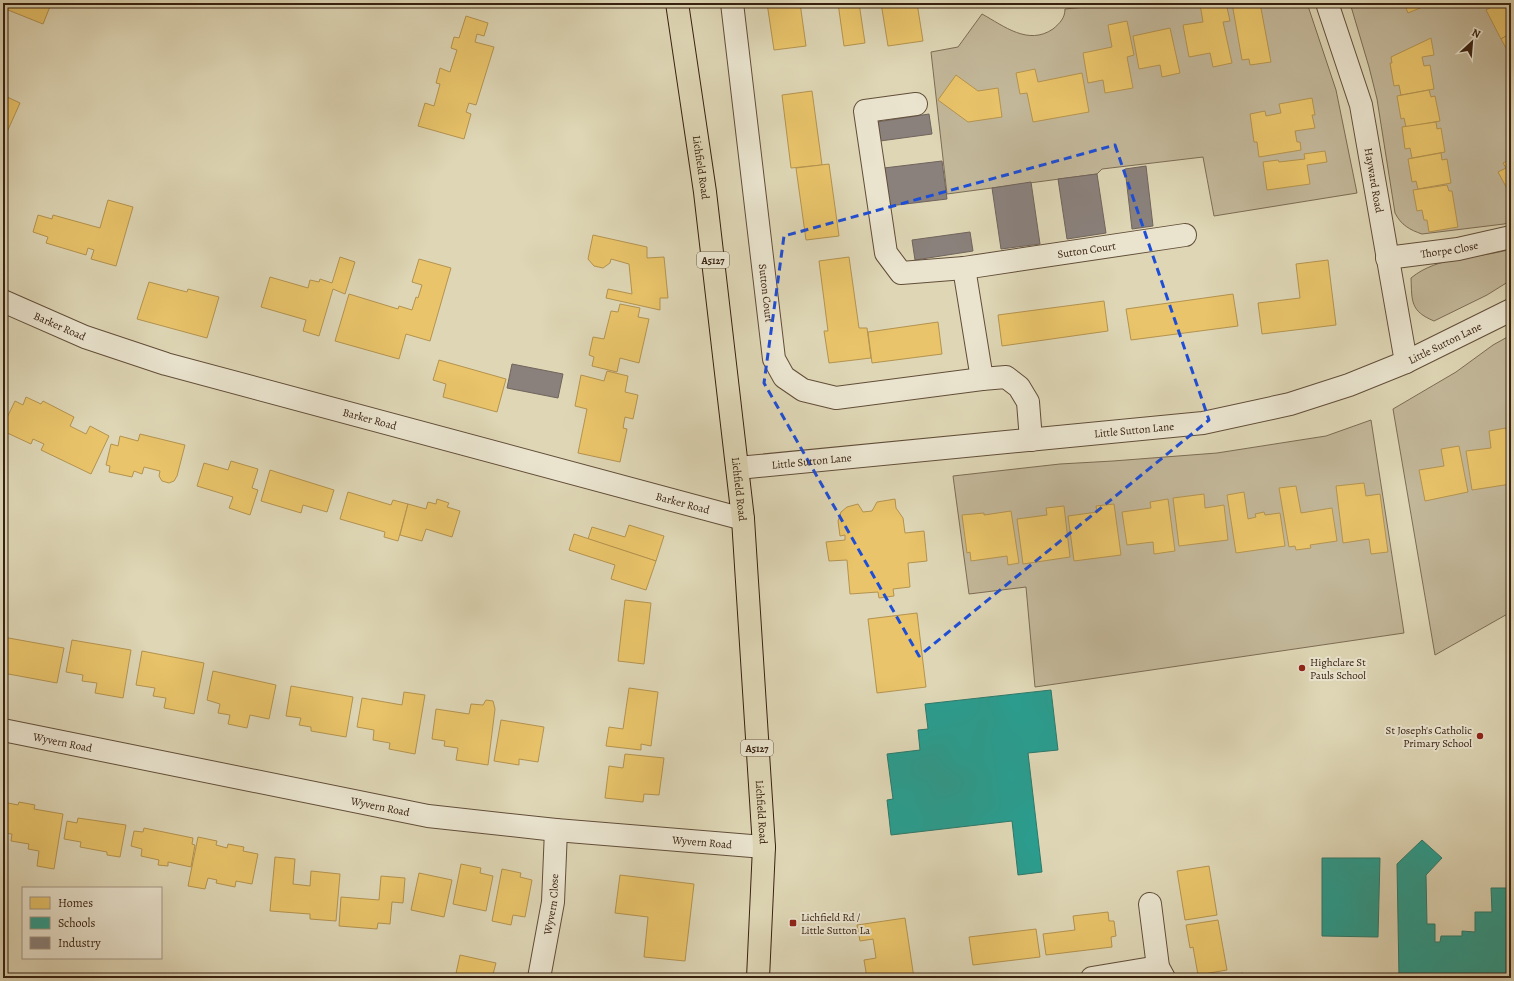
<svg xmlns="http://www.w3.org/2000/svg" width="1514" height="981" font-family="Alegreya,serif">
<rect width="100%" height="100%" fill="#ded6b5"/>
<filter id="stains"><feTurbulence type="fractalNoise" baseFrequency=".005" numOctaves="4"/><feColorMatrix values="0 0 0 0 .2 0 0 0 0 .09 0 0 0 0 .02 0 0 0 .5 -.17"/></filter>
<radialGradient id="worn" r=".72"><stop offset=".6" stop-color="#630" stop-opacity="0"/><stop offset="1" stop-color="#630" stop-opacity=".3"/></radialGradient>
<g fill="#c2b799" stroke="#7d6c54">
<path d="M1130,3H1307L1336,90L1357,193L1214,216L1203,157L1102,169L1097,174L947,194L931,52L958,47L982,14C1004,26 1028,46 1053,29C1060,23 1065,18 1065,9Z"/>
<path d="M1350,3H1511V222L1504,224L1422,234C1410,230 1401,225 1395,213L1377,99L1369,67Z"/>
<path d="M1511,249V280L1487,295L1434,321C1410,311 1412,301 1411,278C1439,255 1478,259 1511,249Z"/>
<path d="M1511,335V612L1435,655L1393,409L1456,372L1493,345Z"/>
<path d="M1371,420L1404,633L1035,687L1026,587L969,594L953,476L1060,464L1113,461L1217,453L1326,436Z"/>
</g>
<g fill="#e9c46a" stroke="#b4934f">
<path d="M3,3H49L51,4L43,24L3,8Z"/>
<path d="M767,3H800L806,46L774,50Z"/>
<path d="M838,3H859L865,43L844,46Z"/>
<path d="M881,3H917L923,41L888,46Z"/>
<path d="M1206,3H1226L1230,21L1223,22L1232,63L1213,67L1210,53L1189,57L1183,25L1203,22L1200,4Z"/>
<path d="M1232,3H1260L1271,62L1250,65L1249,59L1242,60Z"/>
<path d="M1404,3H1424L1425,6L1408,13Z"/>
<path d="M1499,3H1511V33L1501,39L1486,10Z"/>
<path d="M466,16L488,23L484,36L477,34L475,42L494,47L476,105L469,103L466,112L471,114L464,139L418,126L425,103L434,106L440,84L436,83L440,68L450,72L457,50L451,48L454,37L459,38Z"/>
<path d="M1127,21L1134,55L1127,57L1133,88L1105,93L1103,80L1088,83L1083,53L1112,47L1108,25Z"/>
<path d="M1170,28L1180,73L1162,77L1160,65L1139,69L1133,36Z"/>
<path d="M1511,33V57L1501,39Z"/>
<path d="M1431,38L1434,55L1422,57L1424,66L1430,65L1434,89L1401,95L1399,85L1394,86L1390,63H1392L1391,57Z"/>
<path d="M1035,69L1038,82L1082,73L1089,112L1033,122L1027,93L1020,94L1016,73Z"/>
<path d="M956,75L978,91L998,88L1002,117L968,122L938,100Z"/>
<path d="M1429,90L1431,97L1435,96L1440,121L1406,127L1404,118L1401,119L1397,96Z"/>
<path d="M812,91L822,165L791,168L782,95Z"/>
<path d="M3,95L20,103L7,132L3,130Z"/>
<path d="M1312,98L1315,115H1312L1315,128L1295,131L1297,142H1300L1301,150L1259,157L1257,142H1254L1250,114L1265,111L1266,116L1281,113L1279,104Z"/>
<path d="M1436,122L1437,129L1441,128L1445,152L1412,158L1410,148L1405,149L1402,127Z"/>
<path d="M1325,151L1327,162L1307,165L1310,184L1267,190L1263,162L1278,160L1279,162L1305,159L1304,154Z"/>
<path d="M1441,153L1442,160L1447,159L1451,183L1418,189L1416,181L1412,182L1408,159Z"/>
<path d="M1511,159V196L1498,172L1506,168L1503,163Z"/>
<path d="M829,164L839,236L806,240L796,168Z"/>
<path d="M1447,185L1449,191H1452L1458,227L1429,232L1427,220H1424L1422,210L1417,211L1413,190Z"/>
<path d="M108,200L133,207L116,266L91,259L94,250L88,248L86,255L46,243L48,237L33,232L38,215L52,219L53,215L100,228Z"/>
<path d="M593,235L647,247V258L664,257L668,298H660V310L606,298L608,289L632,294L629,264L611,259L610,263L603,268L594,266L588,259Z"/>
<path d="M340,257L355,262L345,294L333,289L319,336L303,331L306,320L261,307L270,277L308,288L310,280L319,282L320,279L332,283Z"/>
<path d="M849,257L859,328H867L871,358L829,363L824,331H828L819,261Z"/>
<path d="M419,259L451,268L430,341L406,334L399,359L335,341L349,294L398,309L399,306L412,310L416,297L418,298L422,285L412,282Z"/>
<path d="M1328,260L1336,325L1262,334L1258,303L1300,298L1296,264Z"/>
<path d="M149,282L187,292L188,289L219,297L207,338L137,319Z"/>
<path d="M1233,294L1238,326L1131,340L1126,309Z"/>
<path d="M1104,301L1108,331L1002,346L998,315Z"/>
<path d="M620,304L640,308L638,317L649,319L639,363L620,358L617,372L592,366L594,357L589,355L593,337L604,339L611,311L618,312Z"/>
<path d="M938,322L942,354L872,363L868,332Z"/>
<path d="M439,360L506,379L497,412L443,397L446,384L433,380Z"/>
<path d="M607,371L628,376L625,392L638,395L633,419L625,417L623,428L627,429L620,462L578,453L587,409L575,406L581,375L604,381Z"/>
<path d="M26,397L41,404L43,401L74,417L70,426L86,434L90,426L109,436L91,474L41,450L44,444L33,439L31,444L3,431V426L15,401L23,405Z"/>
<path d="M1506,428L1511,458V484L1472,490L1466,451L1491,448L1489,431Z"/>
<path d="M140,434L185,445L177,476L174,481L169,483L162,481L159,476L160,471L144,467L142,474L134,471L132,477L109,472L110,466L106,465L111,444L118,446L120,436L138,441Z"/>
<path d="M1459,446L1468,492L1425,501L1419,470L1444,466L1441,449Z"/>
<path d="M231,461L258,469L252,488L258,490L250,515L229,508L233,497L197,486L204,463L228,470Z"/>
<path d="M270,470L334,490L327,512L303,505L301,513L261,501Z"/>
<path d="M1364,483L1366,496L1380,494L1388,552L1371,554L1369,539L1343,543L1336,486Z"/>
<path d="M1296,486L1301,513L1332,508L1337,541L1310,545L1311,548L1296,550L1295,546L1289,547L1279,488Z"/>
<path d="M348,492L391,505L393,500L408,504L398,541L384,537L385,532L340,519Z"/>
<path d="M1244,492L1248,519L1256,517L1255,514L1264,512L1265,515L1280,513L1285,546L1236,553L1227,495Z"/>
<path d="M1204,494L1205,508L1224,505L1228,540L1179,546L1173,498Z"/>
<path d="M437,499L449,503L447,507L460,511L452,537L426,529L422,541L400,535L408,504L426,509L428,502L436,504Z"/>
<path d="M895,499L896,508L903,518L905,533L924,531L927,561L908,563L910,587L893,589L894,596L879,598L878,592L850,594L847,560L829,561L826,542L845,540V535L840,536L838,521L841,512L847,507L858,504L863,512L872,511L877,502Z"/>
<path d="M1168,499L1175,551L1154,554L1153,542L1127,545L1122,512L1151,508L1150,502Z"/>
<path d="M1114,504L1121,555L1074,561L1068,516L1097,512L1096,506Z"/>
<path d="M1064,506L1070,557L1023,564L1017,519L1047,515L1046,508Z"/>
<path d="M1011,511L1019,563L1008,565L1007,556L971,561L970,552L967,553L962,515L984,513V515Z"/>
<path d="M629,525L664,536L656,561L588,539L592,527L625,537Z"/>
<path d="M574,534L656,561L646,590L611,579L615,565L569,550Z"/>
<path d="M625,600L651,603L644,664L618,661Z"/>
<path d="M917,613L926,687L877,693L868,619Z"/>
<path d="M3,637L64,648L57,683L3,673Z"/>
<path d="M72,640L131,650L123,698L95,693L97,683L82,681L83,675L66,672Z"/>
<path d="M142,651L204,663L194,714L164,708L166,698L153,696L155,688L136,685Z"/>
<path d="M213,671L276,685L269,719L250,715L247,728L228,724L230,715L218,713L220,704L207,700Z"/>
<path d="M291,686L353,697L346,737L311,731V727L299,725L301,718L286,716Z"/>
<path d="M629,688L658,692L651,746L641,744V750L606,746L609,727L623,729Z"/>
<path d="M404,692L425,695L415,754L389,749L390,743L373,740L374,730L357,727L362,698L402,705Z"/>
<path d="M486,700L493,701L495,709L488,765L456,760L458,748L444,746L445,741L432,739L436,709L469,714L471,704L483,705Z"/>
<path d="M501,720L544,727L538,762L519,759V765L494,761Z"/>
<path d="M625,754L664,758L659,795L644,794L643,802L605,798L609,766L623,768Z"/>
<path d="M3,802L18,805L19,802L35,805L34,809L63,814L54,869L37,866L39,851L28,849L29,844L11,841L12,834L3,833Z"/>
<path d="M78,818L126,825L120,857L107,855V852L80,847L81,842L64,839L67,821L77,823Z"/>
<path d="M144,828L193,838L192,844L195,845L191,867L168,862V866L158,865L159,860L141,856L142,849L131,846L134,831L143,832Z"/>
<path d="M198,837L217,841L216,845L227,848L228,844L244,847L243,851L258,854L252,884L236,881L235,887L216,883L217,880L208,878L205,889L188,886Z"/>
<path d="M275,857L295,859L293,884L310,886L311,871L340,874L336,921L310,919V914L270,911Z"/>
<path d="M461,864L481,868L480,873L493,876L486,911L453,904Z"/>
<path d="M1209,866L1217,915L1185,920L1177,871Z"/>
<path d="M502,869L521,873L520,877L532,880L525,917L513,915L511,925L492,921Z"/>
<path d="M419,873L452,880L444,917L411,910Z"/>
<path d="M620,875L694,884L685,961L644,957L648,917L615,913Z"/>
<path d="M381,876L405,878L403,903L392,902L390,924L378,923L377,929L339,926L341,897L379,900Z"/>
<path d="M1108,912L1109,921H1114L1116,936L1111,937L1112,947L1046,955L1043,934L1075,930L1073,916Z"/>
<path d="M905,918L914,978H867L864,960L876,958L873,939L860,941L857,925Z"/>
<path d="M1218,920L1227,970L1198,975L1193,947L1190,948L1186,925Z"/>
<path d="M1036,929L1040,957L973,965L969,937Z"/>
<path d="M460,955L496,963L492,978H455Z"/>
<path d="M1243,973V978H1214Z"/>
</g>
<g fill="#2a9d8f" stroke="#2e7869">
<path d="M1051,690L1058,750L1028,753L1042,872L1018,875L1012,821L891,835L887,800L893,799L887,754L920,750L918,730L928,729L925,704Z"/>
<path d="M1422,840L1442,858L1426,875L1427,924H1435V942H1440L1441,936H1462V931L1475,932V912H1492L1491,888H1511V978H1399L1397,864Z"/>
<path d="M1322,858H1380L1378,937L1322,936Z"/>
</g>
<g fill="#8a817c" stroke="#71645c">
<path d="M929,114L932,134L880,141L877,122Z"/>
<path d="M942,161L947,199L889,206L884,168Z"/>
<path d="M1146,166L1153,226L1132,229L1125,169Z"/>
<path d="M1097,174L1106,233L1067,239L1058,179Z"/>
<path d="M1031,182L1040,244L1001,249L992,188Z"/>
<path d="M970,232L973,251L915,260L912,240Z"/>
<path d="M512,364L563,374L558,398L507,388Z"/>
</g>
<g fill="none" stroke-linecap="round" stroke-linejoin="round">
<g stroke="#624e39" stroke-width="24">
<g id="minor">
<path id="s1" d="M732,3L774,359L784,377L803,390L836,398L982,379L1006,377L1019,387L1028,402L1031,440"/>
<path id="s2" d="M1327,3L1361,105L1406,362"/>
<path id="s3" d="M916,104L865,111L886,253L901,273L964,268L1185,235"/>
<path id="s4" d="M1387,258L1458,249L1511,237"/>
<path d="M964,268L982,379"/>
<path id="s5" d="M3,301L85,337L166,364L743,519"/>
<path id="s6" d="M738,468L1203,423L1290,404L1349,385L1406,362L1511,310"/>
<path id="s7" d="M3,730L428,816L556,830L764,847"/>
<path d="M1150,904L1158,967L1164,978"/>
<path id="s8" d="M539,978L553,902L556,830"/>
<path d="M1092,978L1158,967"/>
</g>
</g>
<g stroke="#382110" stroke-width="24">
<g id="major">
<path id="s9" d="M677,3L705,192L743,519L764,847L758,978"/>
</g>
</g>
<use href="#minor" stroke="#eae4cf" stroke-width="22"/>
<use href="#major" stroke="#ded6b5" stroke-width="22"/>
</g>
<path fill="none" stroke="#1d4ed8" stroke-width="3" stroke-dasharray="8 5" stroke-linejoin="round" d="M1115,145L1209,420L919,656L764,383L784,236Z"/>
<g fill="#8f2418" stroke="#eae4cf" stroke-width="1.5">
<circle cx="1302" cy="668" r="4"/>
<circle cx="1480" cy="736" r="4"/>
<rect x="789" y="919" width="8" height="8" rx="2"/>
</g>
<g text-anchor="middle" stroke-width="4" stroke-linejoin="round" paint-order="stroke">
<g fill="#eae4cf" stroke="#6d5c49" stroke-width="1">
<rect x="697" y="252" width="32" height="16" rx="3"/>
<rect x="741" y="740" width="32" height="16" rx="3"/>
</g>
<g font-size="10" font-weight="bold" fill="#382110">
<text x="713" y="264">A5127</text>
<text x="757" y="752">A5127</text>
</g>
<g font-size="11" fill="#382110" stroke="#eae4cf">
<text dy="4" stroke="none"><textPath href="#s9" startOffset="166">Lichfield Road</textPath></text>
<text dy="4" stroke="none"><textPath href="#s2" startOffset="184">Hayward Road</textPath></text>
<text dy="4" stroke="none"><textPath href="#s4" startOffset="63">Thorpe Close</textPath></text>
<text dy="4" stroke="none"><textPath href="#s3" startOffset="407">Sutton Court</textPath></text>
<text dy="4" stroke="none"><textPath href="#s1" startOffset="292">Sutton Court</textPath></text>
<text dy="4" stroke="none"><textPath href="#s5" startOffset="62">Barker Road</textPath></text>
<text dy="4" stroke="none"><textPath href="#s6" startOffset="723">Little Sutton Lane</textPath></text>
<text dy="4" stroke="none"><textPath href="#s5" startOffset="386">Barker Road</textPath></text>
<text dy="4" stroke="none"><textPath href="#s6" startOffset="398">Little Sutton Lane</textPath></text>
<text dy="4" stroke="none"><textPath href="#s6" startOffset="74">Little Sutton Lane</textPath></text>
<text dy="4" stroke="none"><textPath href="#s9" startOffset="490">Lichfield Road</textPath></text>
<text dy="4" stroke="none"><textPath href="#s5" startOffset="710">Barker Road</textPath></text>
<text dy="4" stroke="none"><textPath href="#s7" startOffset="61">Wyvern Road</textPath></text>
<text dy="4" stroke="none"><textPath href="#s7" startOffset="385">Wyvern Road</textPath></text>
<text dy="4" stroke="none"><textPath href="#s9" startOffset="814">Lichfield Road</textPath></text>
<text dy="4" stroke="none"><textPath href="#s7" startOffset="709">Wyvern Road</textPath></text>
<text dy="4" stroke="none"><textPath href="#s8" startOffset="75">Wyvern Close</textPath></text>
</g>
<g font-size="11" fill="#382110" stroke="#eae4cf" text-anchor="start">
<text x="1310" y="666">Highclare St<tspan x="1310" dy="13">Pauls School</tspan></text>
<text x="1472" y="734" text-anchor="end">St Joseph's Catholic<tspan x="1472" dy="13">Primary School</tspan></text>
<text x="801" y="921">Lichfield Rd /<tspan x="801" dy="13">Little Sutton La</tspan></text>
</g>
</g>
<rect width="1514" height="981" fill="none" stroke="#ded6b5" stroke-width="16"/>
<rect x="4" y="4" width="1506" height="973" fill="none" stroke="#382110" stroke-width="2"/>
<rect x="8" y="8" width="1498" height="965" fill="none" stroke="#382110"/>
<rect x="22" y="887" width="140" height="72" fill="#eae4cf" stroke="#a39683"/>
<rect x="30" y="897" width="20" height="12" fill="#e9c46a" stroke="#a39683"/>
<text x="58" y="907" font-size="12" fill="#382110">Homes</text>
<rect x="30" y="917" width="20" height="12" fill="#2a9d8f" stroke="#a39683"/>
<text x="58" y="927" font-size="12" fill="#382110">Schools</text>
<rect x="30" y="937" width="20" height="12" fill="#8a817c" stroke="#a39683"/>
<text x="58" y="947" font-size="12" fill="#382110">Industry</text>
<g transform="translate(1472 42) rotate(26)" stroke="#eae4cf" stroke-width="3" paint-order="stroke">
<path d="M0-3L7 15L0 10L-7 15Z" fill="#382110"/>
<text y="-6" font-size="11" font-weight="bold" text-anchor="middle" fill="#382110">N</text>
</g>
<rect width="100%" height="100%" filter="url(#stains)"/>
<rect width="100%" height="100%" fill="url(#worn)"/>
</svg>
